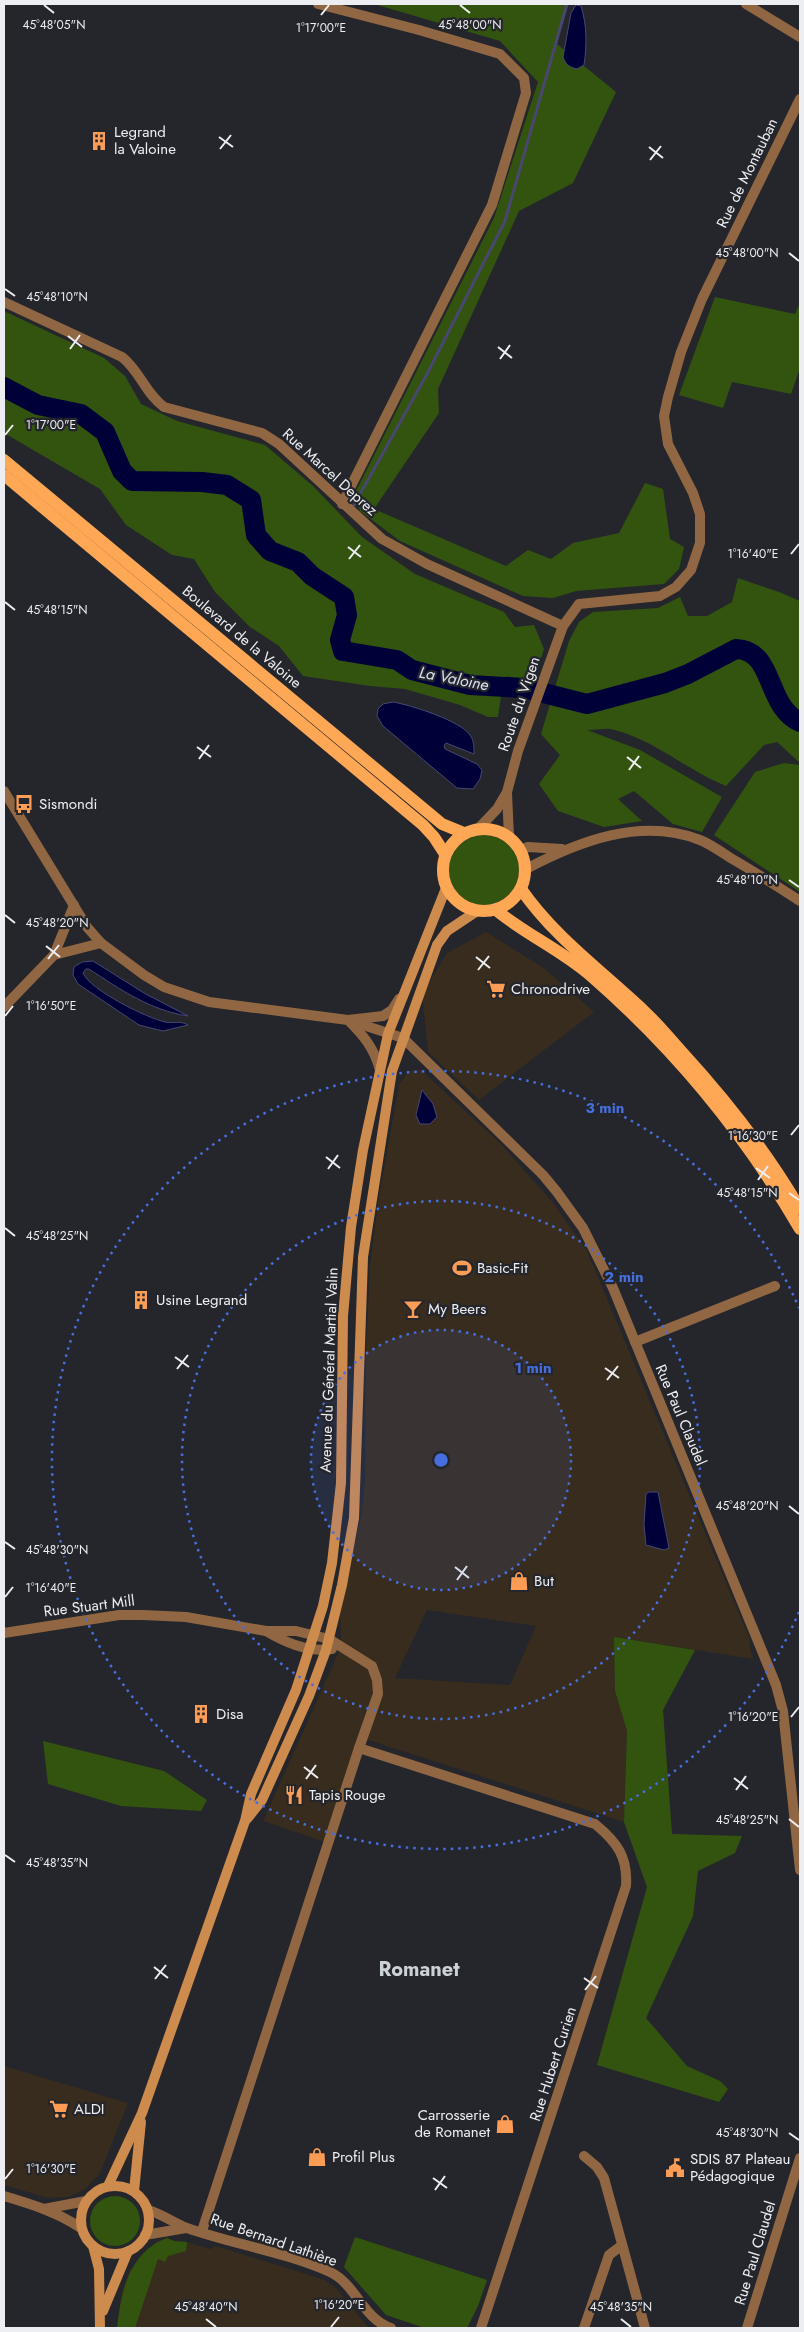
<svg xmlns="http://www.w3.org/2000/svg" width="804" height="2332" font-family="Jost,sans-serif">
<rect width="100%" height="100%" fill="#24262c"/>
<g fill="#372c1d" fill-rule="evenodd">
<path d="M486,932L544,968L594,1012L479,1100L428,1052L422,994L447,953Z"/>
<path d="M413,1070H421L501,1144L554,1204L587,1251L751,1642L749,1643L753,1659L614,1637L615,1691L627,1731L624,1822L362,1738L328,1843L263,1821L341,1647L340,1611L362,1511L365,1480L366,1348L370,1266L378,1202L399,1085L408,1072ZM427,1610L536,1626L510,1685L395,1678Z"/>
<path d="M4,2066L128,2103L100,2173L85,2189L69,2197L48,2198L4,2185Z"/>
<path d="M167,2238L174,2241L187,2242L210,2249L216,2246L325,2280L336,2288L369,2328H117L122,2291L130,2270L156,2242Z"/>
</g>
<g fill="#33540f">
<path d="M374,4H567L557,44L616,92L573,183L519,211L438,389L439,413L374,509L506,566L528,550L551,559L573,543L619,533L645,483L663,489L670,539L684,547L679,569L664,584L576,591L553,598L523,596L400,541L360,511L355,493L494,218L538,82L500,41Z"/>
<path d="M715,297L795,314L800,303V368L791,394L732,382L723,408L679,395Z"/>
<path d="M4,311L104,358L125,376L141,404L177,421L265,445L313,486L362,537L415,574L504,612L515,627L534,625L544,649L532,685L507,676L502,689L498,717H488L460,705L405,689L370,686L303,676L279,646L250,627L215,592L194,559L172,555L126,525L100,489L4,433Z"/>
<path d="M738,578L779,592L800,601V763L777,742L764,745L726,786C686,770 654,739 611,729C604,728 595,730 587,730L640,750L722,797L702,832L673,824L634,791L618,799L642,821L604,827L558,811L539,784L560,755L541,734L569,641L579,622L593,612L658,608L680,597L688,616H707L732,602Z"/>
<path d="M784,763L800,765V892L714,835L755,772Z"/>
<circle cx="484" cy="870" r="35"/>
<path d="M614,1637L695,1650L663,1710L672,1834L742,1836L735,1853L698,1871L693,1916L646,2018L687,2066L720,2081L728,2089L719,2102L597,2065L647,1887L624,1822L627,1731L615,1691Z"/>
<path d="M43,1741L164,1771L207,1800L201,1811L121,1806L48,1784Z"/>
<circle cx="115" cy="2221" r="25"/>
<path d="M355,2237L487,2280L478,2306L467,2328H425L386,2315L344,2267Z"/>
<path d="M167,2238L174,2241L187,2242L186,2251L168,2256L165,2262L158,2259L135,2328H117C121,2292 129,2252 167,2238Z"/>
</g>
<g fill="#000038" stroke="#474770">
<path d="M576,5L581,6C587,25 587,45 584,65L577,69C569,67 566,65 563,57L571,13Z"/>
<path d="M393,702C411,705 461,721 470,735C474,740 474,748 474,754L446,743L444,746L445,749L477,764L482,770L480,779L473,789L457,788L383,726L377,716L378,709L383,704Z"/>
<path d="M93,961L144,993L188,1016C150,1010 121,990 89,969H86L83,973C90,990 147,1018 165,1022C173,1024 180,1020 188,1025L163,1031L139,1025L78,984L73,975L74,967L82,962Z"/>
<path d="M422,1090L433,1104L437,1117L430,1124H420L416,1115Z"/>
<path d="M649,1492H658L669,1548L664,1550L646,1545L644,1525L646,1494Z"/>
</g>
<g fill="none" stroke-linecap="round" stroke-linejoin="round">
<path stroke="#474770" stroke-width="3" d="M354,505L427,374L505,221L567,4"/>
<path stroke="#000038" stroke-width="20" d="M4,387L38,405L81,414L105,432L122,471L132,481L202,482L227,485L251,500L256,535L270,551L298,562L312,576L344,597L347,615L340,640L343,651L397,660L412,670L470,685L524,688L587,704L665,683L688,674L736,649C775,650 765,706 800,722"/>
<g stroke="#916743" stroke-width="10">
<path d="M318,4L419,30L500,54L524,78L526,93L492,205L342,504"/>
<path d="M746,4L800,37"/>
<path d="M4,302L122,357C140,371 145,393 164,407L262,433L279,444L382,539L427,564L563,626"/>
<path d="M4,791L87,927L101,943L144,975L164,987L209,1002L348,1020L383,1016L392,1010L399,999"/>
<path d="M520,850L528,847L562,849"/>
<path d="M526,869C579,841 641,817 700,840C710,844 720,851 729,857C753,871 777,886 800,901"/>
<path d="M54,955L74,905"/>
<path d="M4,1007L54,955L101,943"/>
<path d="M348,1020C364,1036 374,1048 380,1070"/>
<path d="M354,1022L403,1038"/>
<path d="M635,1342L775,1286"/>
<path d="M266,1631C286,1643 309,1653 332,1649"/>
<path d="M4,1633L119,1615H143L186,1617L266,1631H296L329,1639L372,1666L377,1680L378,1694L359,1748"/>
<path d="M584,2156L597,2167L604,2178L645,2328"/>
<path d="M148,2210C162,2214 174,2223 187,2228C232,2244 286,2252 330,2272C356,2284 363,2319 391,2328"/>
<path d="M202,2231L359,1748L595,1824C617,1842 628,1857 626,1886L481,2328"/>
<path d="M145,2235L186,2228"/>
<path d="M584,2328L609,2255L621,2246"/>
</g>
<g stroke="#916743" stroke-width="10">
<path d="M507,793L509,837"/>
<path d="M478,829L497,809L507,792L518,751L563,626L579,604L660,596L676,587L691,570L700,543V514L693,493L668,444L664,416L668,397L681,352L702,299L800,99"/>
<path d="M403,1038L543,1175L557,1192L583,1228L613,1288L776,1685L783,1711L800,1870"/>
<path d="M4,2196C31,2204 57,2212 81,2228"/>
<path d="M44,2209L86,2201"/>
<path d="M747,2328L800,2158"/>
</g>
<g stroke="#ce8b4e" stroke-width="10">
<path d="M247,1819L262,1800L309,1696L326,1650L342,1585L354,1518L363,1257L392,1071L437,945L447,931L477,911"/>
<circle cx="115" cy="2220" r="34"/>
<path d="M108,2186L142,2113L245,1821L251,1794L296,1690L323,1606L332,1563L341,1483L343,1316L351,1227L363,1150L388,1034L446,888"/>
<path d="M134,2191L141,2122"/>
<path d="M93,2246L99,2269L100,2328"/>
<path d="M103,2311L128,2251"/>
</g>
<g stroke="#fea755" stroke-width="12">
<path d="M4,460L442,824L464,833"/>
<path d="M4,475L423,825L434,837L445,854"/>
<circle cx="484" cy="870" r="41"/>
<path d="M521,889C555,938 602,971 645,1012C658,1024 669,1038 681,1051C725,1099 767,1152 800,1209"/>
<path d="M496,910C525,934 561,950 590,975C673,1047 745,1134 800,1229"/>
</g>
</g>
<path fill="none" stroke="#edeef2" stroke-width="2" d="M44,5L54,13M460,5L470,13M321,15L329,5M219,137L233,147M649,147L663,158M220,149L231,135M650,160L661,146M789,253L799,261M5,289L15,296M68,336L82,347M498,347L512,358M70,349L80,335M500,359L510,345M5,435L13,425M348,547L361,557M791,554L799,544M349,559L360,545M5,602L15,610M197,747L211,757M627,757L641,768M199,759L209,745M629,770L639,756M789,880L799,887M5,915L15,923M46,946L60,957M476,957L490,968M48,959L59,945M478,970L489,956M5,1016L13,1006M791,1135L799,1125M326,1157L340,1168M756,1168L770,1178M328,1169L338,1155M758,1180L768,1166M789,1193L799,1200M5,1228L15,1236M175,1357L189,1367M605,1368L619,1378M177,1369L188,1355M607,1380L618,1366M789,1506L799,1514M5,1542L15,1549M455,1567L469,1578M457,1580L467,1566M5,1597L13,1587M791,1717L799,1707M304,1767L318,1778M734,1778L748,1789M306,1779L316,1765M736,1790L746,1776M789,1819L799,1827M5,1855L15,1862M154,1967L168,1978M584,1978L598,1988M155,1979L166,1965M585,1990L596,1976M789,2133L799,2140M433,2178L447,2188M5,2179L13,2169M435,2190L445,2176M206,2319L216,2327M621,2319L631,2327M331,2327L339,2317"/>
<circle cx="441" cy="1460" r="130" fill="#476edd" fill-opacity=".12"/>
<g fill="none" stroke="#476edd" stroke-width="2.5" stroke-dasharray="2.5 5">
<circle cx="441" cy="1460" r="130"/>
<circle cx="441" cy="1460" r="259"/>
<path d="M799 1612A389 389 0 1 1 799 1308"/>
</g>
<defs>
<g id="building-bare" transform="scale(1.5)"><path d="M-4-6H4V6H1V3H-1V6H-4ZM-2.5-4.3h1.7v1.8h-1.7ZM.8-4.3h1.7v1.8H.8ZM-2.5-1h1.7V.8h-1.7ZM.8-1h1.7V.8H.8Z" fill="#fd9d55" stroke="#24262c" stroke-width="2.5" paint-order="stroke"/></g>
<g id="bus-bare" transform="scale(1.5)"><path d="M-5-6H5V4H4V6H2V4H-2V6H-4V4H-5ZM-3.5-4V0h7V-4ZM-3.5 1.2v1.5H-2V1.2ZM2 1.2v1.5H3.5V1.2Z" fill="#fd9d55" stroke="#24262c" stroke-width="2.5" paint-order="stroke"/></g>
<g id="supermarket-bare" transform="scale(1.5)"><path d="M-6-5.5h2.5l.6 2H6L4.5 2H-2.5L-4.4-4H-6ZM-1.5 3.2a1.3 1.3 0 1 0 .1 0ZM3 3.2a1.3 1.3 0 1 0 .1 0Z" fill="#fd9d55" stroke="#24262c" stroke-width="2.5" paint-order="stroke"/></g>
<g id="stadium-bare" transform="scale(1.5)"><path d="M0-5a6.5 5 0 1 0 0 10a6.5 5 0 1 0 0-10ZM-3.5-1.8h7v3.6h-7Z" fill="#fd9d55" stroke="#24262c" stroke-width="2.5" paint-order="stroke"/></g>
<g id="bar-bare" transform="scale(1.5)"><path d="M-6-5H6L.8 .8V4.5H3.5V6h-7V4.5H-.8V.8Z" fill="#fd9d55" stroke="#24262c" stroke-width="2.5" paint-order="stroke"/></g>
<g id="shop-bare" transform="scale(1.5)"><path d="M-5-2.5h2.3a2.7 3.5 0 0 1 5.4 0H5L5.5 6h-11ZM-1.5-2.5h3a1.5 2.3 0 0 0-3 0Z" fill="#fd9d55" stroke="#24262c" stroke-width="2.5" paint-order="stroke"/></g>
<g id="restaurant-bare" transform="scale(1.5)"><path d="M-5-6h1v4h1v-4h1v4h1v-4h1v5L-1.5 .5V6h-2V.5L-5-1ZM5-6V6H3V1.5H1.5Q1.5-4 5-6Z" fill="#fd9d55" stroke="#24262c" stroke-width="2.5" paint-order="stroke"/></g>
<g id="civic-bare" transform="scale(1.5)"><path d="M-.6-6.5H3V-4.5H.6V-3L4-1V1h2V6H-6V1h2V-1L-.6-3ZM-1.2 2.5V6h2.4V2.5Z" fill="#fd9d55" stroke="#24262c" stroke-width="2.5" paint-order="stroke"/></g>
</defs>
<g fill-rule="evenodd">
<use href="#building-bare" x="99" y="141"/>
<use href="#bus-bare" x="24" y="804"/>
<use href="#supermarket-bare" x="496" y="989"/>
<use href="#stadium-bare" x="462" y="1268"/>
<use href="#building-bare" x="141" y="1300"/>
<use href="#bar-bare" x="413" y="1309"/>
<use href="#shop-bare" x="519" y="1581"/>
<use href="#building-bare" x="201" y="1714"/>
<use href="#restaurant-bare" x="294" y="1795"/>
<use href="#supermarket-bare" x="59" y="2109"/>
<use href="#shop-bare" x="505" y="2124"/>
<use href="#shop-bare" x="317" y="2157"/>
<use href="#civic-bare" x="675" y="2168"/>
</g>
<g text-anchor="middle" stroke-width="4.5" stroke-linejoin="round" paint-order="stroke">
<g font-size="15" fill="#edeef2" stroke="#24262c" text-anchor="start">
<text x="114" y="137">Legrand<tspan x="114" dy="17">la Valoine</tspan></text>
<text x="39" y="809">Sismondi</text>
<text x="511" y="994">Chronodrive</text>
<text x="477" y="1273">Basic-Fit</text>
<text x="156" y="1305">Usine Legrand</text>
<text x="428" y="1314">My Beers</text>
<text x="534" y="1586">But</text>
<text x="216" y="1719">Disa</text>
<text x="309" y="1800">Tapis Rouge</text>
<text x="74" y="2114">ALDI</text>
<text x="490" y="2120" text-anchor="end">Carrosserie<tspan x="490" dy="17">de Romanet</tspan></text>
<text x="332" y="2162">Profil Plus</text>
<text x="690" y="2164">SDIS 87 Plateau<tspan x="690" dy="17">Pédagogique</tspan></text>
</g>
<g font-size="15" fill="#edeef2" stroke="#24262c">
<text transform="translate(747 173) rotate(-64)" y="5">Rue de Montauban</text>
<text transform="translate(330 472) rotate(42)" y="5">Rue Marcel Deprez</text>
<text transform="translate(242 637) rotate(40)" y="5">Boulevard de la Valoine</text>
<text transform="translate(519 704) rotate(-71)" y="5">Route du Vigen</text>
<text transform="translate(329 1370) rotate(-88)" y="5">Avenue du Général Martial Valin</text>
<text transform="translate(681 1415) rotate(67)" y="5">Rue Paul Claudel</text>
<text transform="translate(89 1606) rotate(-7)" y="5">Rue Stuart Mill</text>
<text transform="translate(553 2064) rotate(-72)" y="5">Rue Hubert Curien</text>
<text transform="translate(274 2240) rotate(19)" y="5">Rue Bernard Lathière</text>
<text transform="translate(755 2253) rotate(-73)" y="5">Rue Paul Claudel</text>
</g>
<g font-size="16" font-style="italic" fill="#d8e1f3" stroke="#24262c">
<text transform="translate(454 678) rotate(11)" y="6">La Valoine</text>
</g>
<g font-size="20" font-weight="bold" fill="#ccd0d7" stroke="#24262c">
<text x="419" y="1976">Romanet</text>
</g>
</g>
<g font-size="12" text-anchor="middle" fill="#edeef2" stroke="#24262c" stroke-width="4.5" stroke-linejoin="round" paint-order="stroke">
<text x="54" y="29">45°48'05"N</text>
<text x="470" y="29">45°48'00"N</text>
<text x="321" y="32">1°17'00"E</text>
<text x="747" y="257">45°48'00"N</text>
<text x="57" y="301">45°48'10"N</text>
<text x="51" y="429">1°17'00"E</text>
<text x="753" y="558">1°16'40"E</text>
<text x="57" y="614">45°48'15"N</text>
<text x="747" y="884">45°48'10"N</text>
<text x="57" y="927">45°48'20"N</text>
<text x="51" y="1010">1°16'50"E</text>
<text x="753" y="1140">1°16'30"E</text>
<text x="747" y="1197">45°48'15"N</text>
<text x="57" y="1240">45°48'25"N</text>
<text x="747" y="1510">45°48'20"N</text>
<text x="57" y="1554">45°48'30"N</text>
<text x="51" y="1592">1°16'40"E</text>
<text x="753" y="1721">1°16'20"E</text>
<text x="747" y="1824">45°48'25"N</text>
<text x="57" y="1867">45°48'35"N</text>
<text x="747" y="2137">45°48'30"N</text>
<text x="51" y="2173">1°16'30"E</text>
<text x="339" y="2309">1°16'20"E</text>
<text x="206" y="2311">45°48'40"N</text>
<text x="621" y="2311">45°48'35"N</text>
</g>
<circle cx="441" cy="1460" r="8" fill="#476edd" stroke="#24262c" stroke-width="2.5"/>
<g font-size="15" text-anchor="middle" font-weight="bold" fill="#476edd" stroke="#24262c" stroke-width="4.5" stroke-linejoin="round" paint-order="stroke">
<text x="605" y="1113">3 min</text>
<text x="624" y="1282">2 min</text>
<text x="533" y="1373">1 min</text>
</g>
<rect width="804" height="2332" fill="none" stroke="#edeef2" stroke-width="10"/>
</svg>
